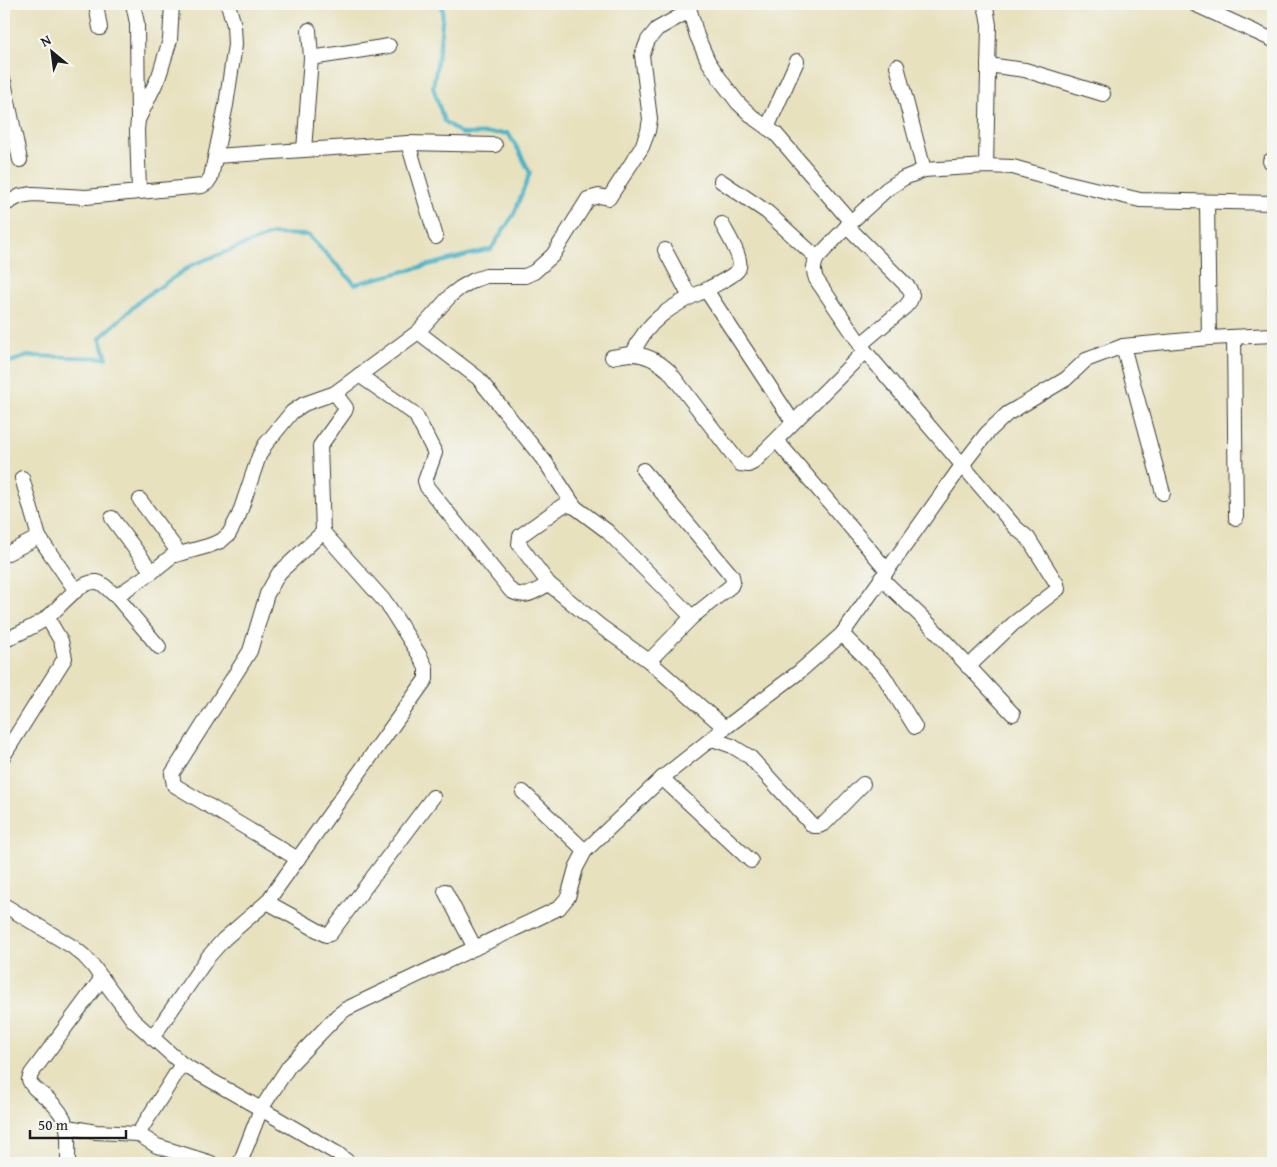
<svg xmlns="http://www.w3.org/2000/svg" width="1277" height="1167" font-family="'Gentium Book Plus',serif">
<rect width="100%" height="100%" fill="#f6f6f2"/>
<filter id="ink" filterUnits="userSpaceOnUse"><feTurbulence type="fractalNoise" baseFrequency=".02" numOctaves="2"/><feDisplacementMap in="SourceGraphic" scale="10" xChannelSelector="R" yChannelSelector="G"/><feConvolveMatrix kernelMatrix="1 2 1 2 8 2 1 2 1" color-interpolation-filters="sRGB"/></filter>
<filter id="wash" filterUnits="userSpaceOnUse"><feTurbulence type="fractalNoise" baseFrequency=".0096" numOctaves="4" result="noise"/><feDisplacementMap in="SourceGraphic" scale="20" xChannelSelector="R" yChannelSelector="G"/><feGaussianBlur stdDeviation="1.12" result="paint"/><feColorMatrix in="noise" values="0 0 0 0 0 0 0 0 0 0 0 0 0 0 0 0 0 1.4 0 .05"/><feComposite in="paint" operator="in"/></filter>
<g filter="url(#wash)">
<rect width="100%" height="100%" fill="#e7e1be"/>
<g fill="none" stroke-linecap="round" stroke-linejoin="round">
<path stroke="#48b2c6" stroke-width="4" d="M4,364L28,356L107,358L100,338L142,299L192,265L272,234L308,235L355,284L491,249L514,214L530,173L519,151L508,133L462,134L444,121L433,87L440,45L443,10L440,4"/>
</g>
</g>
<g filter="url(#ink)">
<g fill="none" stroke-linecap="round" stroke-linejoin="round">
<g stroke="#3a3a34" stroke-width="16">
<g id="minor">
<path d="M96,4L100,28"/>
<path d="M133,4L137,23L138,119"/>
<path d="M688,4L697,36L708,61L722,82L738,103L755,119L776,134L851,222"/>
<path d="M984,4L987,13L989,25L986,166"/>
<path d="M1194,4L1273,40"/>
<path d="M311,58L389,46"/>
<path d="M988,65L1025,70L1103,94"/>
<path d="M897,66L924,170"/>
<path d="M4,82L20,160"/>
<path d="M767,128L797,61"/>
<path d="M408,143L436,237"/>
<path d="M304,150L311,58L309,30"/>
<path d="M216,156L408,143L495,145"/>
<path d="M1270,161H1273"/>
<path d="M721,181L767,212L817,258"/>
<path d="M139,190L137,130L138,120L159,76L170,40L172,4"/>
<path d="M1207,202L1209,338"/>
<path d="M4,205L20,196L33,194L86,197L202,186L207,183L211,177L226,105L235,45L234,25L228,4"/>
<path d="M722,224C727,234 746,262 737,271C731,278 714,285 706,290L793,422"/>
<path d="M847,226L909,288L912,295L910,301L905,307L860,345"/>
<path d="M665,250L690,297"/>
<path d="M418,332L478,378L546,463L575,507L607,531L692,617"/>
<path d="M1234,337L1236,518"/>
<path d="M1123,346L1163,493"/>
<path d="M633,354C646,320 674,304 706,290"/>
<path d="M612,357C618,356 626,354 632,354C646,354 659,362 669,371L740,464L748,465L754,462L865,351"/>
<path d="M359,375L412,412L416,416L435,453L425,481L427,487L511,591C527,600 534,591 549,584"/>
<path d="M777,441L887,570"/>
<path d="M643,470L732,576L733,581L731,586L692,617L649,661"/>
<path d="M22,478L39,537L76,591"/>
<path d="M140,500L179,553"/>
<path d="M575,507L568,505L562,506L520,536L519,544L549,584L600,626L649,661L725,728"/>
<path d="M112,518L152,572"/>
<path d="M4,555L39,537"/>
<path d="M881,578L928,623L1013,714"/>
<path d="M116,596L159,647"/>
<path d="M842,634L883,675L915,727"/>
<path d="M4,641C18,633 35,627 48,617C60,607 80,580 97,582C104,583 110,592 116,596L121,593L152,572L172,556L208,546L221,541L229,534L239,515L259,456L265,445L292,412L304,404L335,393L418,332L451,295L460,288L474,280L486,276H525L534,272L553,255L588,199L599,196L609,198L642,147L648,131L650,119L642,55L648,40L657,29L689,11"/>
<path d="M968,667L1013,624L1053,593L1058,589L1057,584L1028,538L1016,528L865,351L816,279C813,271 813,266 817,258L851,222L887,189L904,178L924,170L986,166L1013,167L1065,182L1140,200L1273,203"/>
<path d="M712,739L732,746L750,757L813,826H819L825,823L863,784"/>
<path d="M4,755L65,658L61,641L47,617"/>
<path d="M662,778L751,861"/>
<path d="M523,792L585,851"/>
<path d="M298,859L174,785L172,774L250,651L267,594L279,573L323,532"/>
<path d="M445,891L475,948"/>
<path d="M267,902L326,935L330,934L433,797"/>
<path d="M4,905L73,947L84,956L93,966L133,1020L182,1064L261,1109L289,1066L337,1016L346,1009L559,908L568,897L576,868L585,851L662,778L725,728L799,672L842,634L963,464L987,433L1007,414L1066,379L1086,360L1123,346L1209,338L1273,335"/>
<path d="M152,1038L208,957L224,939L267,902L426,679V668L420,656L387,604L323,532L320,446L345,411L346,408L335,393"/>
<path d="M68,1127L96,1132L138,1134L157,1146L211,1163"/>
<path d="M138,1134L182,1064"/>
<path d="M68,1163C68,1133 72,1121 48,1099C41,1093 32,1088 29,1080L31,1074L102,978"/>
<path d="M240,1163L261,1109L338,1154L349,1163"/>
</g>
</g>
<use href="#minor" stroke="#fff" stroke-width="14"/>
</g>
</g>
<rect width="1277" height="1167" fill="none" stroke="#f6f6f2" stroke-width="20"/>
<g transform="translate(52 52) rotate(331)" stroke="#f6f6f2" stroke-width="4" paint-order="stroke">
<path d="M0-4L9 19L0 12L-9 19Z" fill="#1c1c1c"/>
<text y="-8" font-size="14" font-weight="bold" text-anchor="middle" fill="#1c1c1c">N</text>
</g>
<path d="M30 1130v8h96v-8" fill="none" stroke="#1c1c1c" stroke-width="2.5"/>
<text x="38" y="1130" font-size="15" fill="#1c1c1c" stroke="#f6f6f2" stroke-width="4" paint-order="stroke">50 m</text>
</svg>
